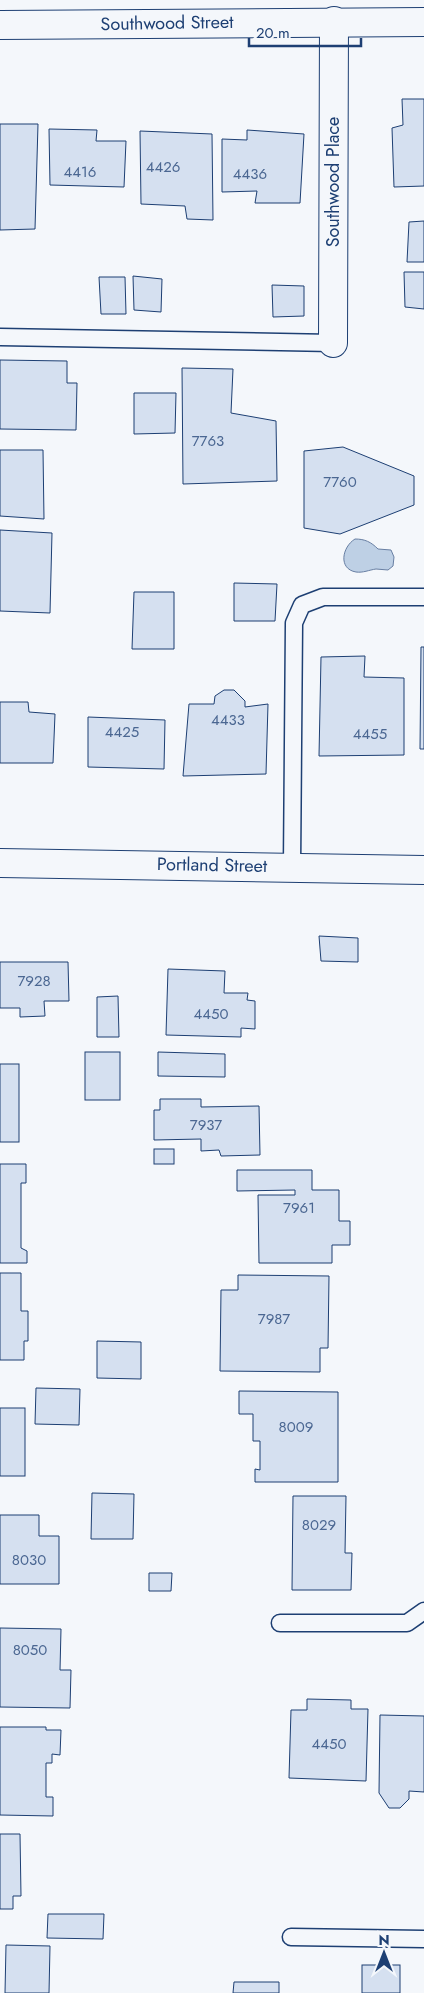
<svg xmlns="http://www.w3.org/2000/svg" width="424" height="1993" font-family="Jost,sans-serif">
<rect width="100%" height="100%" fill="#f4f7fb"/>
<path fill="#bed0e5" stroke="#687fa3" d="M355,539C365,539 371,542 378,549L391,550L394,557L393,566L388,570C384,570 380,569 376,569C369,570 363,573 356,572C338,569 342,547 355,539Z"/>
<g fill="#d5e0f0" stroke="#1d3f73">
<path d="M402,99H424V186L394,187L392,128L403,125Z"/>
<path d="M0,124H38L35,229L0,230Z"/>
<path d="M49,129L97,130L96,141H126L124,187L50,185Z"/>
<path d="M247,130L304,134L300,203H255L257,191L222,192V139L247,140Z"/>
<path d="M140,131L212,134L213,220L187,219L185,206L141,204Z"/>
<path d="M424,221V262H407L409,222Z"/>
<path d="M404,272H424V309L405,307Z"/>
<path d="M133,276L162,279L161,312L134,310Z"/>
<path d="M99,277H125L126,314H101Z"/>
<path d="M272,285L304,286V316L273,317Z"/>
<path d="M0,360L67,361V383H77L76,430L0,429Z"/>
<path d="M182,368L233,369L231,413L276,421L277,481L183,484Z"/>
<path d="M134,393H176L175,433L134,434Z"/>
<path d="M343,447L414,476V505L340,534L304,528V451Z"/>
<path d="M0,450H43L44,519L0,516Z"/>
<path d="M0,530L52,533L50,613L0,611Z"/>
<path d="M234,583L277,584L275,621H234Z"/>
<path d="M134,592H174V649H132Z"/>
<path d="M421,647H424V749H420Z"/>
<path d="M365,656L364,677L404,678V755L319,756L321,657Z"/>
<path d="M224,690H234L245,701V707L268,704L266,774L183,776L189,704H214L215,696Z"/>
<path d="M0,702H28L29,712L55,714L53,763H0Z"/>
<path d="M88,717L165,720L164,769L88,767Z"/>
<path d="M319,936L358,938V962L321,961Z"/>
<path d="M0,962H68L69,1001H44L45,1016L20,1017V1008H0Z"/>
<path d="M168,969L225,971L224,993H248L247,1000L255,1001V1029L241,1028V1037L166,1035Z"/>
<path d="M118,996L119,1037H97V997Z"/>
<rect x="85" y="1052" width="35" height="48"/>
<path d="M158,1052L225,1054V1077L158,1076Z"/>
<rect x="0" y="1064" width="19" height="78"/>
<path d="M160,1099H201V1107L259,1106L260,1155L221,1156L219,1150L201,1151V1139L154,1140V1110H160Z"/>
<rect x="154" y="1149" width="20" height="15"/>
<path d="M0,1164H26V1183H21V1248L27,1251V1263H0Z"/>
<path d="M237,1170H312V1190H339V1221H350V1245H332V1263H259L258,1195H295V1190L237,1191Z"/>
<path d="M0,1273H21V1311H28V1341H24V1360H0Z"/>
<path d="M238,1275L329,1276L328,1348H320V1372L220,1371L221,1290H238Z"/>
<path d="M97,1341L141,1342V1379L97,1378Z"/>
<path d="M36,1388L80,1389L79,1425L35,1424Z"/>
<path d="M239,1391L338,1392V1482H255V1469L260,1470V1441H253V1414H239Z"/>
<rect x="0" y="1408" width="25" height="68"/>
<path d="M92,1493L134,1494L133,1539H91Z"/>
<path d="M293,1496H346L345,1553H352L351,1590H292Z"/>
<path d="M0,1515H39V1536H59V1584H0Z"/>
<path d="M149,1573H172L171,1591H149Z"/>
<path d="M0,1628L61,1629L60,1670H71L70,1708L0,1707Z"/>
<path d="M307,1699L351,1700V1709H368L366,1781L289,1778L291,1710H307Z"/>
<path d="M380,1715L424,1716V1792L409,1791V1799L400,1808H389L379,1793Z"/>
<path d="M0,1727H46V1730H61L60,1755L52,1754V1763H46V1797H53V1816L0,1815Z"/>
<path d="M0,1834H20L21,1896H13V1909H0Z"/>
<path d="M48,1914H104L103,1939L47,1938Z"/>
<path d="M6,1945L50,1946L49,1993H5Z"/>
<rect x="362" y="1965" width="38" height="28"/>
<path d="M234,1982H279V1993H233Z"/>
</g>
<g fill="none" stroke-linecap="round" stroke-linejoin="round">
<g stroke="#1d3f73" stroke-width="19">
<g id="service">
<path d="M0,337L333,343"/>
<path d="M292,866L294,623L302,605L323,597H424"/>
<path d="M280,1623H407L424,1611"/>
<path d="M291,1937L424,1939"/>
</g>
</g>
<g stroke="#1d3f73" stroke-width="30">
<g id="minor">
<path d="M0,25L424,22"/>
<path d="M333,343L334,21"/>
<path d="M0,863L424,870"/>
</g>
</g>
<use href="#service" stroke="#f4f7fb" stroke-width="16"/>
<use href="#minor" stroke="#f4f7fb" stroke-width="28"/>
</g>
<g text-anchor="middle" stroke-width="4" stroke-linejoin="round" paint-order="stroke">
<g font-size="15" fill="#4b6792">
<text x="163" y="172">4426</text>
<text x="80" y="177">4416</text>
<text x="250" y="179">4436</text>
<text x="208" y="446">7763</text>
<text x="340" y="487">7760</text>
<text x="228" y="725">4433</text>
<text x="122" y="737">4425</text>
<text x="370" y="739">4455</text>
<text x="34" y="986">7928</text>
<text x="211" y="1019">4450</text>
<text x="206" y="1130">7937</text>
<text x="299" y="1213">7961</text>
<text x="274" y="1324">7987</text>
<text x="296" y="1432">8009</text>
<text x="319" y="1530">8029</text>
<text x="29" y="1565">8030</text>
<text x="30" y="1655">8050</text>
<text x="329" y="1749">4450</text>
</g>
<g font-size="18" fill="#1d3f73" stroke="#f4f7fb">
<text transform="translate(167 23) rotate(-1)" y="6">Southwood Street</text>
<text transform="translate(333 182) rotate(-90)" y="6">Southwood Place</text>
<text transform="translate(212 865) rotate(1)" y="6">Portland Street</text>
</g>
</g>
<g transform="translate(384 1953)" stroke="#f4f7fb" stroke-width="4" paint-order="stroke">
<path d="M0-4L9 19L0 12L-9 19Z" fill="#1d3f73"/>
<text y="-8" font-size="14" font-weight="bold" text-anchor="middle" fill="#1d3f73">N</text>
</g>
<path d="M249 38v8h112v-8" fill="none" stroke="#1d3f73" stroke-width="2.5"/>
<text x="256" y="38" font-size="15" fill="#1d3f73" stroke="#f4f7fb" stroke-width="4" paint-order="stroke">20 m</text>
</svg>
